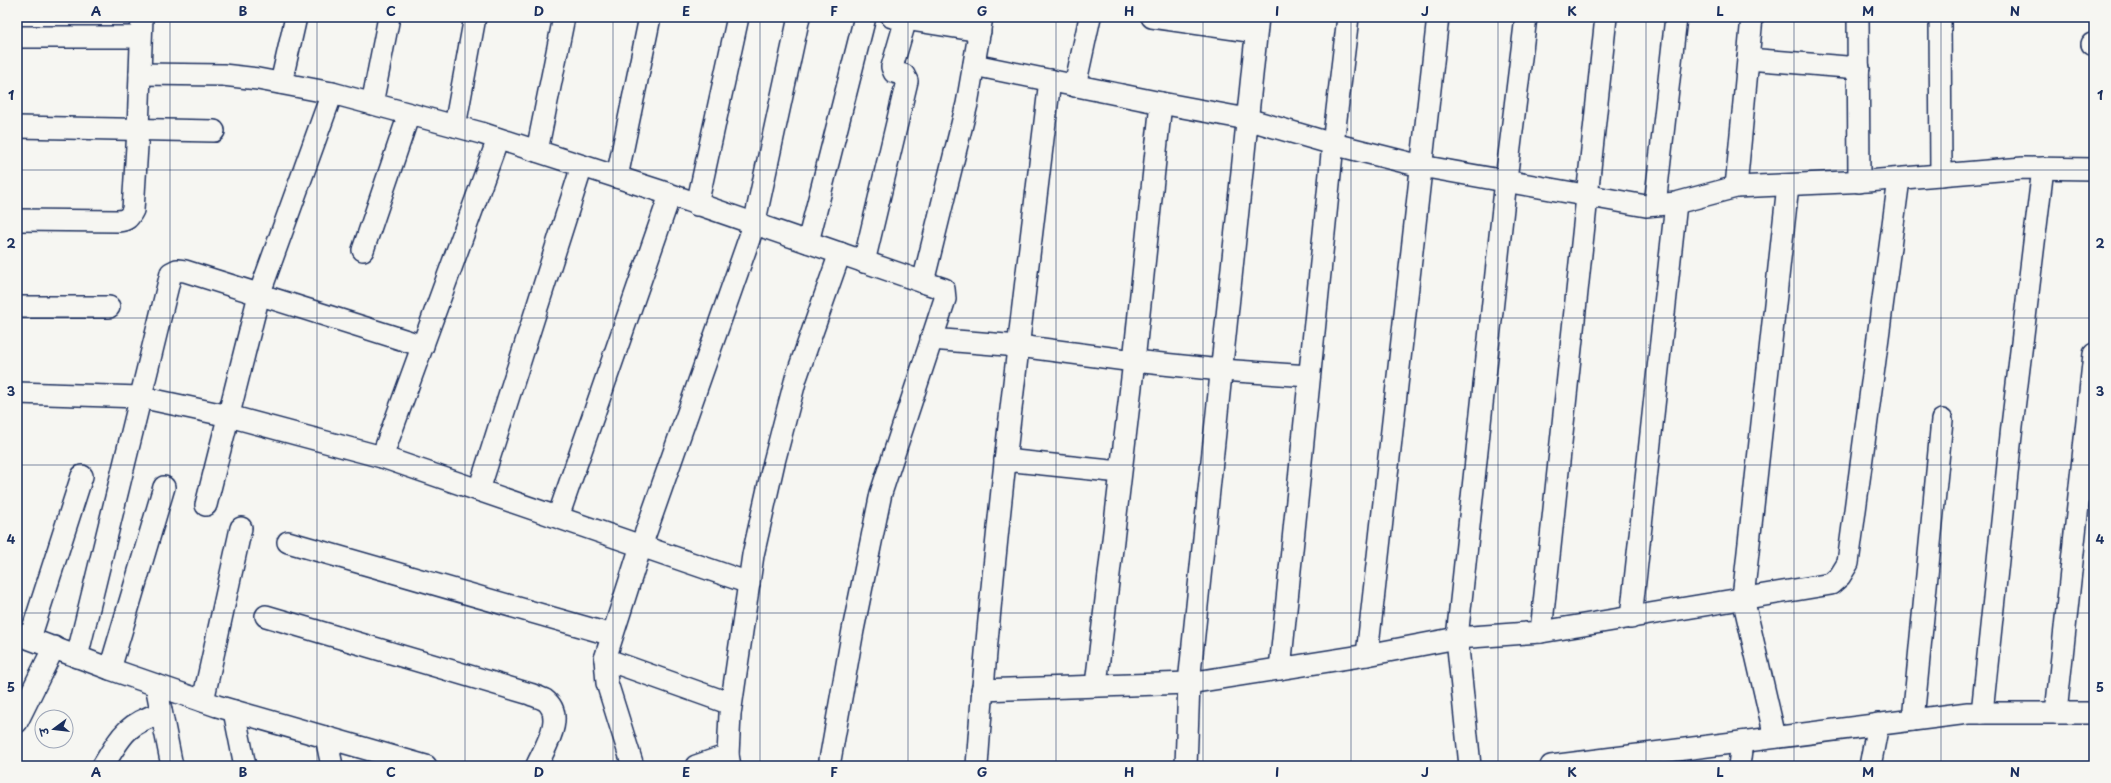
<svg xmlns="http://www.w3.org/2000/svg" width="2111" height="783" font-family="'Playpen Sans','Playpen Sans Deva',sans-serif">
<rect width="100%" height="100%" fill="#f6f6f2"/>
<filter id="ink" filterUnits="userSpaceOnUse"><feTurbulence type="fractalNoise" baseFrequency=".025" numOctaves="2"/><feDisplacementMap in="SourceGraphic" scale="8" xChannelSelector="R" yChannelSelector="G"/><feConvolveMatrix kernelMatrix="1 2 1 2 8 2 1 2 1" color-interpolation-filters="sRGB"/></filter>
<g filter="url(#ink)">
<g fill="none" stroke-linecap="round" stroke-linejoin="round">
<g stroke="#1b2f5e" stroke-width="24">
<g id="minor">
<path d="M892,17L980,31"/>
<path d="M1152,17L1256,32"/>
<path d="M1858,17L1859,182"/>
<path d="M1940,17L1941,175"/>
<path d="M17,37H140"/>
<path d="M2092,44L2094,45"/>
<path d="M1748,59L1859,68"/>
<path d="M974,65L1161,103"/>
<path d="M140,74L223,75L258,79L332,93L481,133L660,191L923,282"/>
<path d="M281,83L296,17"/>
<path d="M1075,86L1090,17"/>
<path d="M372,104L389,17"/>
<path d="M455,126L475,17"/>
<path d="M17,127L214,131"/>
<path d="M537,151L564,17"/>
<path d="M617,177L650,17"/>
<path d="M1736,187L1752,17"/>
<path d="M697,205L738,17"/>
<path d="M1655,205L1676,17"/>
<path d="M17,220L118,221C127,220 129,218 133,210L138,130L142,17"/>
<path d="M808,242L865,17"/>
<path d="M363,250L409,114"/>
<path d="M864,262L907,81L904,75L894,72L892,67L906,19"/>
<path d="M17,307H109"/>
<path d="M931,339L1019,346L1134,361L1221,370L1309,376"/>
<path d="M17,393L140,397L229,416L382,457L749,583"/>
<path d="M382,457L498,139"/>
<path d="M1005,460L1120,472"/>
<path d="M479,490L582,166"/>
<path d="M206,505L259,295L332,93"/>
<path d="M558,517L670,195"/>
<path d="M288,542L612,635"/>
<path d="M266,616L530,694C535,696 541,698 545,700C566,716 545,747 537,765"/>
<path d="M1631,618L1676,203"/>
<path d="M1541,632L1606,17"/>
<path d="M17,634L110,669L217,706L426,766"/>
<path d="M30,638L82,476"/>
<path d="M1367,655L1438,17"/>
<path d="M77,657L171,273L177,270L185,271L423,346"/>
<path d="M605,659L731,704"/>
<path d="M110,669L164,487"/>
<path d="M1280,669L1333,144L1348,17"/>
<path d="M156,685L172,766"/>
<path d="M1096,685L1134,361L1161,103L1247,119L1333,144L1421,166L1646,206L1676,203L1736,187L1868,181L2023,168L2094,169"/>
<path d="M982,690L1189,683L1367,655L1457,638L1541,632L1831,584L1840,576L1848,563L1899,179"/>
<path d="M203,701L241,528"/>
<path d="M234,711L245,766"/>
<path d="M1982,713L2012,426L2043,168"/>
<path d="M2056,713L2094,354"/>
<path d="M1913,720L1942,420"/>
<path d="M17,722L54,647"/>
<path d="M326,737L332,766"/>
<path d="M1775,737L1743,598L1788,185"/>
<path d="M103,766C121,736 126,724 161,713"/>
<path d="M633,766L607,683L605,659L641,546L754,225L799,17"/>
<path d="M696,766L728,755"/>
<path d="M730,766L728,755L730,714L753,555L774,462L796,378L840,253"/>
<path d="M829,766L853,630L881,493L945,299L944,289L923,282L967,104L982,17"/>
<path d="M977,766C993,537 1023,309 1050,80"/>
<path d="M1186,766L1189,683L1258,17"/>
<path d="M1470,766L1457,638L1506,180L1526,17"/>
<path d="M1551,766L1968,713H2094"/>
<path d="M1739,766L1742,742"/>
<path d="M1870,766L1878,724"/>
</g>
</g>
<use href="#minor" stroke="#f6f6f2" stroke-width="21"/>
</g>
</g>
<path fill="none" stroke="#1b2f5e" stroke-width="1" stroke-opacity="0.55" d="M170,17V766M317,17V766M465,17V766M613,17V766M760,17V766M908,17V766M1056,17V766M1203,17V766M1351,17V766M1498,17V766M1646,17V766M1794,17V766M1941,17V766M17,170H2094M17,318H2094M17,465H2094M17,613H2094"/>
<rect width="2111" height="783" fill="none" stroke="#f6f6f2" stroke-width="44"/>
<g transform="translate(54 729) rotate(255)"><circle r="19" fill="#f6f6f2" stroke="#9ea6b7"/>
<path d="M0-3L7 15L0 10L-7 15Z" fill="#1b2f5e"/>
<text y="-6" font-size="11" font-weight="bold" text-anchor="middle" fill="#1b2f5e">उ</text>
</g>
<rect x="22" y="22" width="2067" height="739" fill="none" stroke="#1b2f5e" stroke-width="1.5"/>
<g font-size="13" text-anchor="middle" font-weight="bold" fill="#1b2f5e">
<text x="96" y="16">A</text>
<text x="243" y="16">B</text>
<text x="391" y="16">C</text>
<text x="539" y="16">D</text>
<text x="686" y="16">E</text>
<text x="834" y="16">F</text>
<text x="982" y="16">G</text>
<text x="1129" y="16">H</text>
<text x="1277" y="16">I</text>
<text x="1425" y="16">J</text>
<text x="1572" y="16">K</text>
<text x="1720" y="16">L</text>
<text x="1868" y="16">M</text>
<text x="2015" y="16">N</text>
<text x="11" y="100">1</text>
<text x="2100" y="100">1</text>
<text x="11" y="248">2</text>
<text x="2100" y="248">2</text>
<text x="11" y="396">3</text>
<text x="2100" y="396">3</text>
<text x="11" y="544">4</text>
<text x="2100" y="544">4</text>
<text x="11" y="692">5</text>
<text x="2100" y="692">5</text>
<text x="96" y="777">A</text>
<text x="243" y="777">B</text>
<text x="391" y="777">C</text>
<text x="539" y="777">D</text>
<text x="686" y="777">E</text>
<text x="834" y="777">F</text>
<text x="982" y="777">G</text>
<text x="1129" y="777">H</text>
<text x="1277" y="777">I</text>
<text x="1425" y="777">J</text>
<text x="1572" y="777">K</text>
<text x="1720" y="777">L</text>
<text x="1868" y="777">M</text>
<text x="2015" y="777">N</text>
</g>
</svg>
